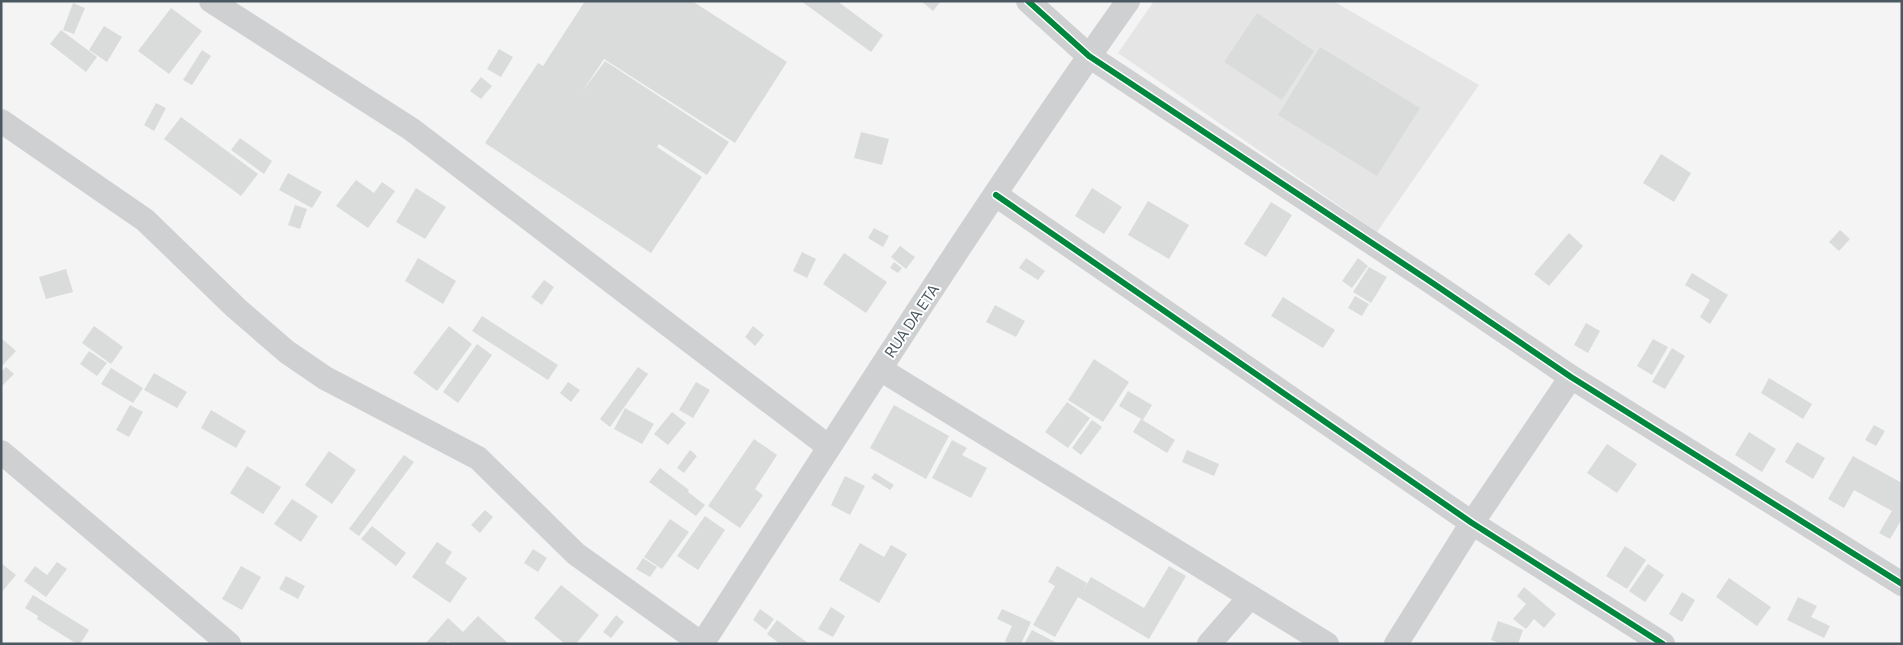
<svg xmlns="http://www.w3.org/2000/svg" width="1903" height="645" font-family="Commissioner,sans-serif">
<rect width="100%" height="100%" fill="#f4f4f4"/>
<path fill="#e5e5e6" d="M1154,1H1333L1479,85L1377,232L1118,53Z"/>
<g fill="#dadcdc">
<path d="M585,1H692L787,62L735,143L604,59L582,92L605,61L729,142L707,175L659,144L657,147L702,177L651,253L485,143L538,63L543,66Z"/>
<path d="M801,1H837L883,35L871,52Z"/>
<path d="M921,1H941L933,11Z"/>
<path d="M73,3L85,8L74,34L63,30Z"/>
<path d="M171,8L202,31L169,74L138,51Z"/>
<path d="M1257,13L1314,51L1282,100L1224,62Z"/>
<path d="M104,26L122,37L107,62L89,50Z"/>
<path d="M61,30L97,57L86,72L50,44Z"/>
<path d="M1320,47L1420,108L1377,176L1278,115Z"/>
<path d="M499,49L513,57L501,77L487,69Z"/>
<path d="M202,50L211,56L192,85L183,80Z"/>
<path d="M481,77L492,86L481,99L470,91Z"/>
<path d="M156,103L166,108L154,131L144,125Z"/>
<path d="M181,117L258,174L241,196L164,139Z"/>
<path d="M861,132L889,139L882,165L854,158Z"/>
<path d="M240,138L272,161L264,174L231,150Z"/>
<path d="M1661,154L1691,173L1674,202L1643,183Z"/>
<path d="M288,173L322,192L312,208L279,190Z"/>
<path d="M356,180L374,193L382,182L395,191L368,228L336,206Z"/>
<path d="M416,188L446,207L425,239L396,222Z"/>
<path d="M1092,188L1122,207L1104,234L1075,216Z"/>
<path d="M1148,201L1189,225L1169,259L1128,235Z"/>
<path d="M1271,202L1292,215L1266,257L1244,244Z"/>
<path d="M295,205L307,209L300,229L288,225Z"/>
<path d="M874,228L889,236L883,247L868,238Z"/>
<path d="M1840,230L1850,239L1839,251L1829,242Z"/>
<path d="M1569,233L1583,246L1549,286L1534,274Z"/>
<path d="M900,246L915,257L906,269L891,257Z"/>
<path d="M802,252L816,259L807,278L793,271Z"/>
<path d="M844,253L887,282L866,313L823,284Z"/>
<path d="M418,258L456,281L443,304L405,281Z"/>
<path d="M1026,258L1045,271L1038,280L1019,268Z"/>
<path d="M1358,258L1368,266L1352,288L1342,281Z"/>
<path d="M894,262L902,268L898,273L890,268Z"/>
<path d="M1369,267L1387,277L1371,303L1353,292Z"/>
<path d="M66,269L73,292L46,299L39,277Z"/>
<path d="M1692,273L1728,295L1710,324L1700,317L1710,300L1685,285Z"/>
<path d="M544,280L554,287L542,305L531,297Z"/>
<path d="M1355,296L1369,304L1362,316L1348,308Z"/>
<path d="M1283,297L1335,330L1323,348L1271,316Z"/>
<path d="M995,305L1025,321L1016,337L986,322Z"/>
<path d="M482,316L558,365L548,380L472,331Z"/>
<path d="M1586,323L1600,331L1588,353L1574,345Z"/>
<path d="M94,326L123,347L111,364L82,343Z"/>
<path d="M449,326L472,344L437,391L413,373Z"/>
<path d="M753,326L764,335L755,346L745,337Z"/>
<path d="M1,338L16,351L1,367Z"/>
<path d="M1653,339L1668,347L1652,375L1637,366Z"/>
<path d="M477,344L492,355L458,403L443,392Z"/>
<path d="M1672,348L1685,356L1665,389L1652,382Z"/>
<path d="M89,351L107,363L97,376L80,364Z"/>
<path d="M1094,359L1129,382L1103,422L1068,400Z"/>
<path d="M6,367L14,374L2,386L1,372Z"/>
<path d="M638,367L648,374L610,427L600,419Z"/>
<path d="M111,368L143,388L133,403L101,384Z"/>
<path d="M154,373L187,392L177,408L144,390Z"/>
<path d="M1769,378L1812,404L1803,419L1761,393Z"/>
<path d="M568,382L580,390L571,402L560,393Z"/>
<path d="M696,382L710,390L693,418L679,410Z"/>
<path d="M1128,391L1152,405L1143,420L1119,406Z"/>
<path d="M1067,402L1090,418L1068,448L1045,432Z"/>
<path d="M130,405L143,412L129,437L116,430Z"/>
<path d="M894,405L949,436L926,479L870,448Z"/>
<path d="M625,408L654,424L642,444L614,429Z"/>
<path d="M211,410L246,431L236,448L201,428Z"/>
<path d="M672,412L686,423L668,445L654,434Z"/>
<path d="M1141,419L1175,440L1167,453L1133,432Z"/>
<path d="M1092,420L1102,427L1081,455L1072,448Z"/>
<path d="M1874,425L1885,431L1876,446L1865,440Z"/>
<path d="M1749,432L1776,449L1762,472L1735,455Z"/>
<path d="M754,439L777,455L755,489L763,495L740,528L708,506Z"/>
<path d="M952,440L967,448L962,455L987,468L971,498L932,478Z"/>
<path d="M1797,442L1825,458L1813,479L1785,462Z"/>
<path d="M1607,444L1637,464L1617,493L1587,473Z"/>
<path d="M690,450L697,456L684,473L677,468Z"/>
<path d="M1187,450L1219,464L1214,476L1182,462Z"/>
<path d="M329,451L356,470L332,504L305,485Z"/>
<path d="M404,455L414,462L359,536L349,529Z"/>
<path d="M1853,456L1902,483V519L1890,539L1879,533L1892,511L1854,490L1844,508L1828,499Z"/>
<path d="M247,466L281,487L263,514L230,493Z"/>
<path d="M660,468L689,490L688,492L705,505L696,516L649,482Z"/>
<path d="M875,473L894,485L890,490L871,478Z"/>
<path d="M845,476L865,486L850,515L831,505Z"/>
<path d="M292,499L318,516L301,542L274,524Z"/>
<path d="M485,510L493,517L480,533L471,525Z"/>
<path d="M705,516L725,530L698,570L677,556Z"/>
<path d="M670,519L689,532L662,569L644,557Z"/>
<path d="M372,526L406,553L396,566L361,539Z"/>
<path d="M437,542L452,552L445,563L467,578L450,603L412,577Z"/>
<path d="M860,543L884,557L891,545L907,554L879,603L839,580Z"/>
<path d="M1625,546L1646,560L1627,589L1606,576Z"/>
<path d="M533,549L547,558L538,572L524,563Z"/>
<path d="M643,558L657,567L650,577L636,569Z"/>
<path d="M57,562L67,569L46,597L24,581L35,566L47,575Z"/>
<path d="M1,563L16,575L1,593Z"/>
<path d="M1648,564L1664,575L1645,602L1629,591Z"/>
<path d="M241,566L261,577L242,610L222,599Z"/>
<path d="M1057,566L1087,583L1083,591L1091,577L1144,608L1169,566L1186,576L1149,639L1078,597L1055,637L1033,625L1055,586L1048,582Z"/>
<path d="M286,576L305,586L298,599L279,589Z"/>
<path d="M1729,578L1771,607L1757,626L1716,597Z"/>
<path d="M561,585L599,615L576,644H565L534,618Z"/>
<path d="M1524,587L1556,614L1544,628L1534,619L1526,629L1513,619L1526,604L1517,596Z"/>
<path d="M1682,592L1695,600L1682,622L1669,614Z"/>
<path d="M33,595L89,630L80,644H77L37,619L38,616L25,608Z"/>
<path d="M1798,597L1817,606L1811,617L1830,626L1824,638L1787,620Z"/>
<path d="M831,607L845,616L833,637L818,629Z"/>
<path d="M760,609L774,619L766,630L753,620Z"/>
<path d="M1002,609L1031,622L1021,644H1011L1005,641L1012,626L997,619Z"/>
<path d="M616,615L624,622L611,638L603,632Z"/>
<path d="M478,616L509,644H451L448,641L445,644H425L448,618L463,632Z"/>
<path d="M777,620L809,644H780L767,634Z"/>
<path d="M1498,621L1523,630L1518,644H1501L1491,640Z"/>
<path d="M1032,630L1059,644H1024Z"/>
</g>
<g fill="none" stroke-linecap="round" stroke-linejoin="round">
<g stroke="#ced0d2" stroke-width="24">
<path d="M211,1L411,129L829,447"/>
<path d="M1028,1L1089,56L1431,282L1571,377L1902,584"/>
<path d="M1,121L145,220L236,308L287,352L325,378L478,458L576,554L702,644"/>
<path d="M996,195L1472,523L1663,644"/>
<path d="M880,369L1327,644"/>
<path d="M1,452L229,644"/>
<path d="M702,644C842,428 979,211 1128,1"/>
<path d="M1209,644L1250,597"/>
<path d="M1396,644L1472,523L1571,377"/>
</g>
<g stroke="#fff" stroke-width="9">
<g id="cycleway">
<path d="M1028,1L1089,56L1431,282L1571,377L1902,584"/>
<path d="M996,195L1472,523L1663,644"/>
</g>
</g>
<use href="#cycleway" stroke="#00873e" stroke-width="6"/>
</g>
<g text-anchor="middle" stroke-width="4" stroke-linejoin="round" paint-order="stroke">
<g font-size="15" fill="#495861" stroke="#fff">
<text transform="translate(912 321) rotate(-56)" y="5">RUA DA ETA</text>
</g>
</g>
<rect width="1903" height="645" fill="none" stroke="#495861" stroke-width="5"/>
</svg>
